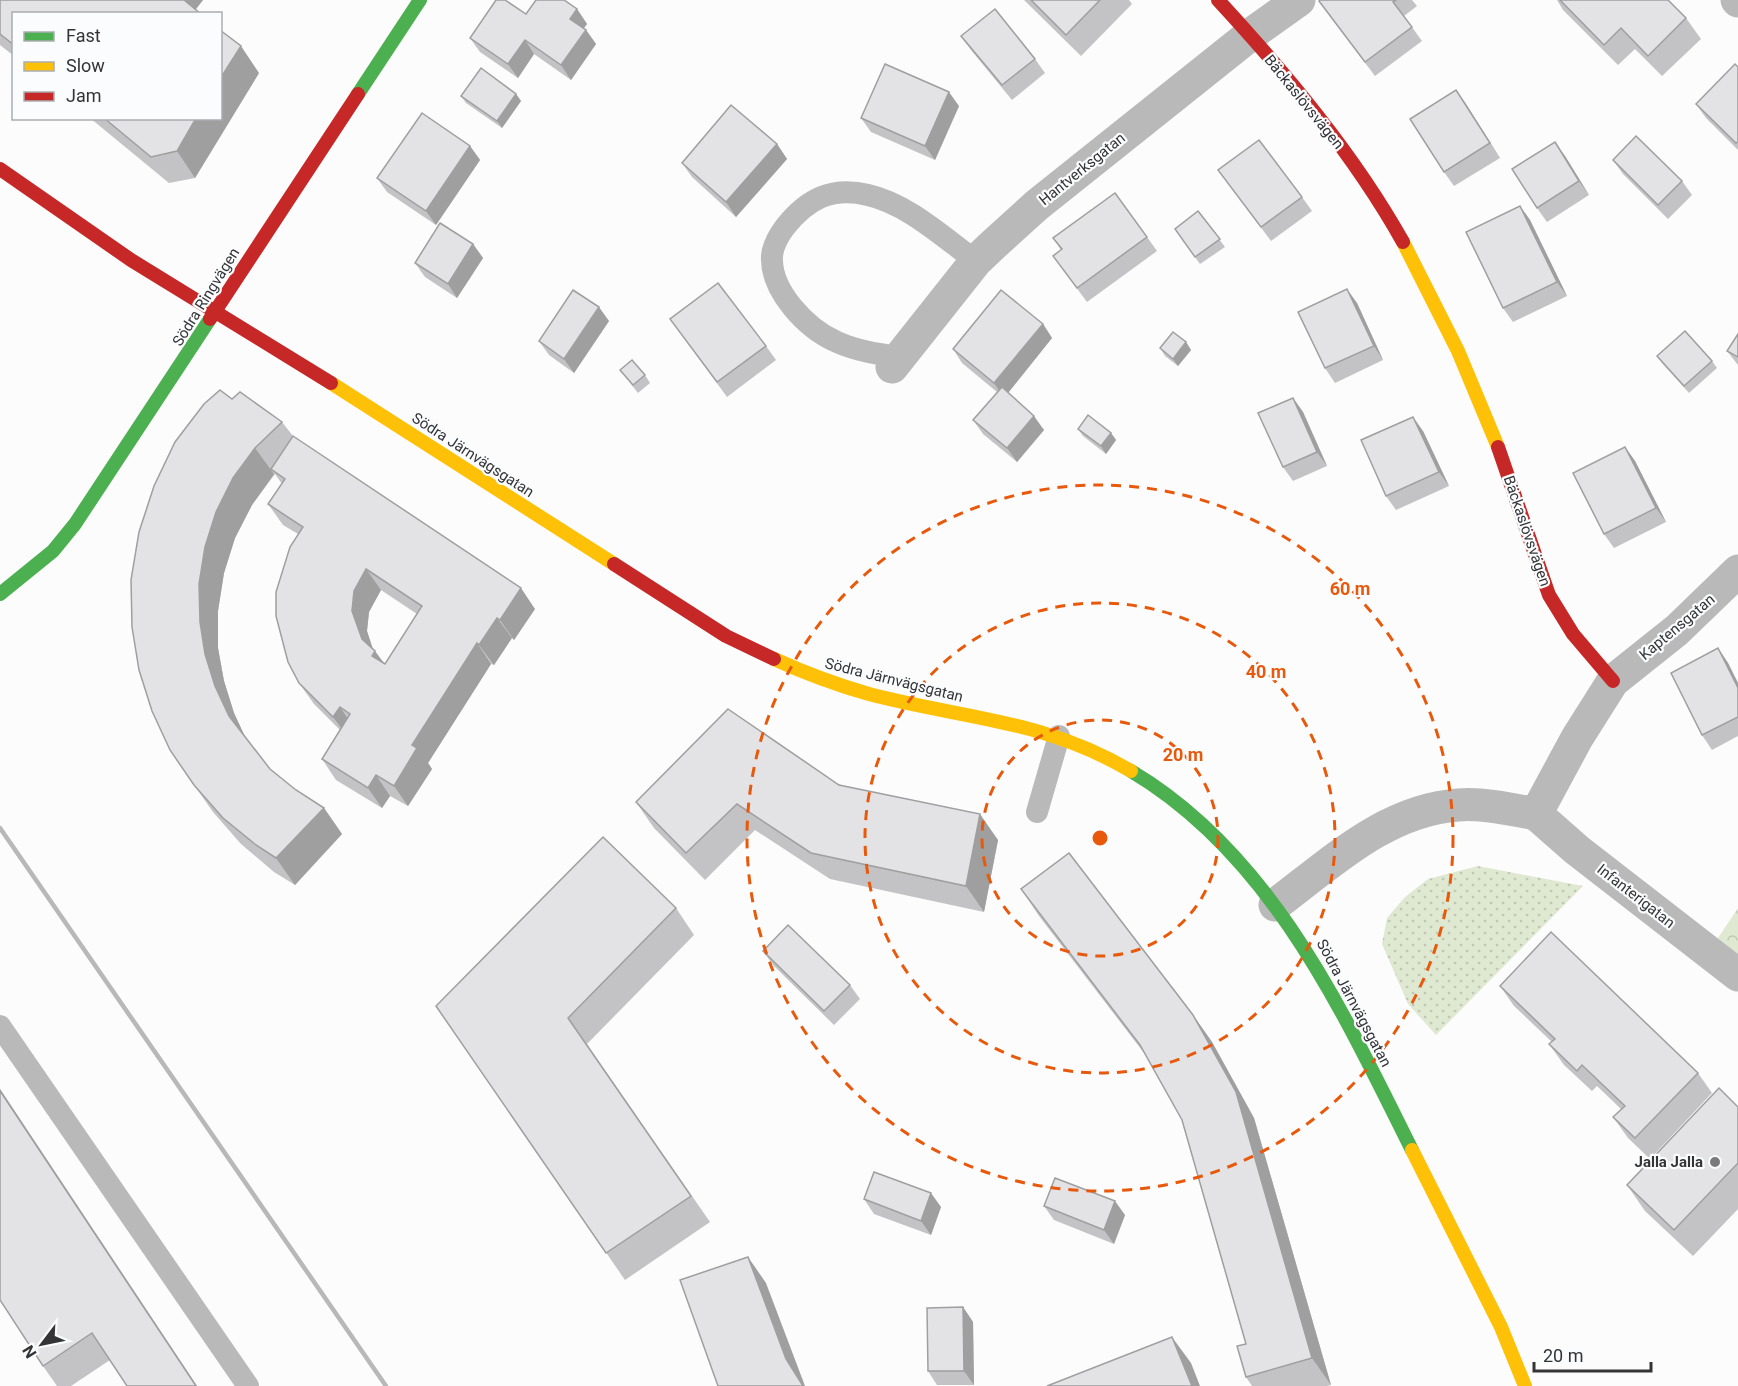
<svg xmlns="http://www.w3.org/2000/svg" width="1738" height="1386" font-family="Roboto,sans-serif">
<defs>
<pattern id="grass-dots" width="8" height="8" patternUnits="userSpaceOnUse" patternTransform="scale(1.5)"><rect width="8" height="8" fill="#dfe8d0"/><path d="M2 2h.1M6 6h.1" fill="none" stroke="#c0c8b3" stroke-width="1.8" stroke-linecap="round"/></pattern>
<pattern id="forest-crowns" width="20" height="18" patternUnits="userSpaceOnUse" patternTransform="scale(1.5)"><rect width="20" height="18" fill="#dfe8d0"/><path d="M2 6a3 3 0 1 1 6 0M12 15a3 3 0 1 1 6 0" fill="none" stroke="#c0c8b3"/></pattern>
</defs>
<rect width="100%" height="100%" fill="#fcfcfd"/>
<path fill="url(#grass-dots)" d="M1478,866L1583,886L1436,1035L1408,1004L1382,944L1387,918L1405,897L1428,879Z"/>
<path fill="url(#forest-crowns)" d="M1738,908V962L1718,938Z"/>
<g fill="none" stroke-linecap="round" stroke-linejoin="round">
<g stroke="#bab9b9" stroke-width="22">
<path d="M899,357C878,354 857,351 837,342C807,329 770,291 772,256C773,245 779,235 785,227C807,199 832,186 868,195C908,204 944,238 976,261"/>
<path d="M1037,812L1059,736"/>
<path d="M0,1026L248,1386"/>
</g>
<g stroke="#bab9b9" stroke-width="33">
<path d="M1737,0L1738,1"/>
<path d="M892,367L976,261L994,244L1037,205L1250,35L1299,0"/>
<path d="M1536,814L1577,738L1613,681L1677,630L1738,571"/>
<path d="M1536,814L1577,850L1738,975"/>
<path d="M1275,905C1331,863 1386,810 1458,805C1484,803 1510,809 1536,814"/>
</g>
<g stroke="#4caf50" stroke-width="14">
<path d="M358,94L420,0"/>
<path d="M0,594L53,551L75,524L210,319"/>
<path d="M1131,771C1271,854 1342,1010 1412,1150"/>
</g>
<g stroke="#ffc107" stroke-width="14">
<path d="M1403,242L1458,351L1498,447"/>
<path d="M331,383L614,564"/>
<path d="M774,659C805,673 837,685 869,694C964,719 1043,719 1131,771"/>
<path d="M1412,1150L1501,1327L1525,1386"/>
</g>
<g stroke="#c62828" stroke-width="14">
<path d="M1218,0C1287,75 1353,153 1403,242"/>
<path d="M0,169L131,260L331,383"/>
<path d="M210,319L358,94"/>
<path d="M1498,447L1549,595L1573,634L1613,681"/>
<path d="M614,564L726,636L774,659"/>
</g>
<path stroke="#b9b8b8" stroke-width="4.5" d="M0,828L386,1386"/>
</g>
<g fill="#c3c3c5" fill-rule="evenodd">
<path d="M0,0H203L196,9L14,14V56L0,45Z"/>
<path d="M1024,0H1129L1132,4L1081,56Z"/>
<path d="M1320,0H1412L1417,6L1404,16L1422,41L1375,76L1329,15Z"/>
<path d="M1557,0H1668L1686,18L1701,39L1662,76L1635,49L1618,65L1563,10Z"/>
<path d="M577,9L587,24L584,28L586,30L596,44L571,80L534,54L518,78L480,52L470,38L526,14Z"/>
<path d="M961,36L1035,59L1045,73L1012,100L971,50Z"/>
<path d="M1738,67V150L1706,118L1696,104Z"/>
<path d="M259,73L195,178L169,183L90,118H220Z"/>
<path d="M1456,90L1500,158L1454,186L1444,172Z"/>
<path d="M516,94L521,101L502,128L466,103L461,96Z"/>
<path d="M959,106L935,160L871,132L861,118Z"/>
<path d="M777,144L787,159L736,217L692,177L682,163Z"/>
<path d="M470,146L480,160L436,225L387,192L377,178Z"/>
<path d="M1565,156L1589,195L1547,222L1537,208Z"/>
<path d="M1613,160L1682,181L1692,195L1668,219L1623,174Z"/>
<path d="M1218,170L1302,197L1312,211L1271,241Z"/>
<path d="M1520,206L1530,220L1567,296L1513,322L1503,308Z"/>
<path d="M1198,211L1225,247L1200,264L1175,229Z"/>
<path d="M1147,237L1157,251L1087,302L1053,256L1061,250L1053,238Z"/>
<path d="M473,244L483,258L457,298L425,277L415,263Z"/>
<path d="M1357,303L1383,360L1335,383L1325,368Z"/>
<path d="M670,319L766,346L776,360L727,397Z"/>
<path d="M609,321L574,373L549,355L539,341Z"/>
<path d="M1043,324L1052,338L1008,393L1044,430L1017,462L983,434L973,420L997,392L962,363L953,349Z"/>
<path d="M1186,342L1191,350L1178,366L1165,356L1160,348Z"/>
<path d="M1727,351L1738,357V365Z"/>
<path d="M1657,356L1712,361L1717,368L1689,393L1662,363Z"/>
<path d="M620,370L645,375L650,383L638,393Z"/>
<path d="M1293,398L1303,412L1327,466L1293,481L1283,467Z"/>
<path d="M232,399L282,422L293,436L535,609L514,640L512,638L494,665L491,664L428,763L432,769L408,806L390,796L382,808L336,780L322,759L340,730L314,704L299,683L298,534L283,525L268,504L282,484L275,474L252,505L235,538L224,573L218,611V648L224,681L234,713L245,737L270,769L296,790L324,808L342,834L295,885L274,872L241,844L213,812L194,785ZM381,590L417,614L385,664L373,649L367,631L369,612Z"/>
<path d="M1078,429L1111,433L1116,440L1106,454L1083,436Z"/>
<path d="M1423,431L1449,486L1396,510L1386,496Z"/>
<path d="M1625,447L1635,461L1666,522L1614,548L1604,534Z"/>
<path d="M1718,648L1728,663L1738,683V736L1712,750L1702,735Z"/>
<path d="M839,785L998,840L984,912L830,879L755,830L705,880L654,828L636,802Z"/>
<path d="M1021,889L1193,1015L1212,1042L1254,1118L1331,1385L1327,1386H1252L1246,1377V1344L1182,1120L1144,1053L1039,916Z"/>
<path d="M676,908L694,935L587,1044L710,1222L625,1280L436,1006Z"/>
<path d="M763,951L850,985L860,999L834,1025L773,965Z"/>
<path d="M1500,986L1698,1073L1712,1093L1650,1159L1628,1138L1613,1117L1621,1109L1597,1086L1592,1091L1564,1065L1549,1044L1552,1042L1514,1006Z"/>
<path d="M0,1089L197,1386L110,1360L71,1386H57L43,1366L0,1300Z"/>
<path d="M1738,1107V1209L1693,1256L1645,1211L1627,1185Z"/>
<path d="M864,1199L941,1207L931,1235L874,1214Z"/>
<path d="M1044,1206L1125,1215L1114,1244L1054,1220Z"/>
<path d="M963,1307L973,1322L974,1385H937L928,1371Z"/>
</g>
<g fill="#9f9fa0">
<path d="M179,0H203L192,14Z"/>
<path d="M577,9L587,24L580,33L570,19Z"/>
<path d="M586,30L596,44L571,80L561,65Z"/>
<path d="M525,40L534,54L518,78L508,64Z"/>
<path d="M241,46L259,73L195,178L177,151L196,118H220V79Z"/>
<path d="M1456,90L1466,104L1500,158L1490,143Z"/>
<path d="M949,92L959,106L935,160L925,146Z"/>
<path d="M516,94L521,101L502,128L497,121Z"/>
<path d="M1555,142L1565,156L1589,195L1579,181Z"/>
<path d="M777,144L787,159L736,217L726,202Z"/>
<path d="M470,146L480,160L436,225L426,211Z"/>
<path d="M1520,206L1530,220L1567,296L1557,282Z"/>
<path d="M473,244L483,258L457,298L448,284Z"/>
<path d="M1347,289L1357,303L1383,360L1374,346Z"/>
<path d="M599,307L609,321L574,373L564,359Z"/>
<path d="M1043,324L1052,338L1004,398L994,383Z"/>
<path d="M1186,342L1191,350L1178,366L1173,359Z"/>
<path d="M1293,398L1303,412L1327,466L1317,452Z"/>
<path d="M1034,416L1044,430L1017,462L1007,448Z"/>
<path d="M1413,417L1423,431L1449,486L1439,472Z"/>
<path d="M1111,433L1116,440L1106,454L1101,446Z"/>
<path d="M1625,447L1635,461L1666,522L1656,508Z"/>
<path d="M255,448L274,474L252,505L235,538L224,573L218,611V648L224,681L234,713L248,743L229,716L215,686L205,654L200,622L199,584L205,547L216,512L233,478Z"/>
<path d="M366,569L381,590L369,612L367,631L374,653L375,651L390,672L372,656L362,639L352,611L354,591Z"/>
<path d="M521,588L535,609L514,640L500,620Z"/>
<path d="M497,618L512,638L494,665L479,645Z"/>
<path d="M477,643L491,664L428,763L432,769L408,806L394,786L412,745Z"/>
<path d="M1718,648L1728,663L1738,683V688Z"/>
<path d="M340,707L354,728L348,737L333,717Z"/>
<path d="M376,775L390,796L382,808L368,788Z"/>
<path d="M324,808L342,834L295,885L276,858Z"/>
<path d="M980,814L998,840L984,912L966,886Z"/>
<path d="M1193,1015L1212,1042L1254,1118L1331,1385L1312,1358Z"/>
<path d="M0,1089L197,1386H196L0,1091Z"/>
<path d="M931,1193L941,1207L931,1235L921,1221Z"/>
<path d="M1115,1201L1125,1215L1114,1244L1104,1230Z"/>
<path d="M748,1257L766,1283L805,1386H803L786,1359Z"/>
<path d="M963,1307L973,1322L974,1385L964,1371Z"/>
<path d="M1172,1337L1191,1363L1200,1386H1192Z"/>
</g>
<g fill="#e3e3e5" stroke="#9f9fa0" stroke-width="1.5" fill-rule="evenodd">
<path d="M0,0H184L201,14H14V45L0,34Z"/>
<path d="M496,0H505L526,14L536,0H564L577,9L570,19L586,30L561,65L525,40L508,64L470,38Z"/>
<path d="M1031,0H1100L1066,35Z"/>
<path d="M1320,0H1396L1393,2L1412,27L1365,62L1319,1Z"/>
<path d="M1560,0H1668L1686,18L1648,56L1621,28L1604,45Z"/>
<path d="M995,9L1035,59L1002,85L961,36Z"/>
<path d="M220,30L241,46L220,79Z"/>
<path d="M885,64L949,92L925,146L861,118Z"/>
<path d="M1735,64L1738,67V142L1736,143L1696,104Z"/>
<path d="M481,68L516,94L497,121L461,96Z"/>
<path d="M1456,90L1490,143L1444,172L1410,119Z"/>
<path d="M731,105L777,144L726,202L682,163Z"/>
<path d="M422,113L470,146L426,211L377,178Z"/>
<path d="M104,118H196L177,151L151,157Z"/>
<path d="M1636,136L1682,181L1658,205L1613,160Z"/>
<path d="M1259,140L1302,197L1261,227L1218,170Z"/>
<path d="M1555,142L1579,181L1537,208L1512,169Z"/>
<path d="M1115,193L1147,237L1077,288L1053,256L1062,249L1053,238Z"/>
<path d="M1520,206L1557,282L1503,308L1466,232Z"/>
<path d="M1198,211L1220,239L1195,257L1175,229Z"/>
<path d="M440,223L473,244L448,284L415,263Z"/>
<path d="M718,283L766,346L717,382L670,319Z"/>
<path d="M1347,289L1374,346L1325,368L1298,312Z"/>
<path d="M573,290L599,307L564,359L539,341Z"/>
<path d="M1001,290L1043,324L994,383L953,349Z"/>
<path d="M1685,331L1712,361L1684,386L1657,356Z"/>
<path d="M1173,332L1186,342L1173,359L1160,348Z"/>
<path d="M1738,334V357L1727,351Z"/>
<path d="M632,360L645,375L633,385L620,370Z"/>
<path d="M1002,387L1034,416L1007,448L973,420Z"/>
<path d="M220,390L232,399L240,392L282,422L255,448L233,478L216,512L205,547L199,584L200,622L205,654L215,686L229,716L270,769L296,790L324,808L276,858L256,845L223,818L194,785L170,750L152,711L139,670L132,627L131,580L139,532L154,486L175,442L204,404Z"/>
<path d="M1293,398L1317,452L1283,467L1258,413Z"/>
<path d="M1088,415L1111,433L1101,446L1078,429Z"/>
<path d="M1413,417L1439,472L1386,496L1361,440Z"/>
<path d="M293,436L521,588L500,620L497,618L479,645L477,643L412,745L417,748L394,786L376,775L368,788L322,759L350,714L340,707L333,717L299,683L288,662L276,616V592L290,547L303,527L268,504L285,479L271,469ZM366,569L422,606L385,664L372,656L375,651L362,639L352,611L354,591Z"/>
<path d="M1625,447L1656,508L1604,534L1573,473Z"/>
<path d="M1718,648L1738,688V717L1702,735L1671,673Z"/>
<path d="M728,709L839,785L980,814L966,886L811,853L737,804L686,853L636,802Z"/>
<path d="M603,837L676,908L568,1018L691,1196L606,1253L436,1006Z"/>
<path d="M1069,853L1193,1015L1236,1092L1312,1358L1246,1377L1237,1346L1246,1344L1182,1120L1140,1045L1021,889Z"/>
<path d="M788,925L850,985L824,1011L763,951Z"/>
<path d="M1551,932L1698,1073L1635,1138L1613,1117L1625,1106L1582,1065L1577,1071L1549,1044L1555,1039L1500,986Z"/>
<path d="M1719,1088L1738,1107V1163L1674,1230L1627,1185Z"/>
<path d="M0,1091L196,1386H127L92,1333L43,1366L0,1300Z"/>
<path d="M874,1172L931,1193L921,1221L864,1199Z"/>
<path d="M1055,1178L1115,1201L1104,1230L1044,1206Z"/>
<path d="M748,1257L786,1359L803,1386H718L680,1280Z"/>
<path d="M963,1307L964,1371H928L927,1308Z"/>
<path d="M1172,1337L1192,1386H1047Z"/>
</g>
<g fill="none" stroke="#e8590c" stroke-width="3" stroke-dasharray="10 8">
<circle cx="1100" cy="838" r="118"/>
<circle cx="1100" cy="838" r="235"/>
<circle cx="1100" cy="838" r="353"/>
</g>
<circle fill="#7a7a7c" stroke="#fbfcfe" stroke-width="2" cx="1715" cy="1162" r="6"/>
<g text-anchor="middle" stroke-width="4.5" stroke-linejoin="round" paint-order="stroke">
<g font-size="15" fill="#343436" stroke="#fbfcfe">
<text transform="translate(1304 102) rotate(51)" y="5">Bäckaslövsvägen</text>
<text transform="translate(1082 169) rotate(-39)" y="5">Hantverksgatan</text>
<text transform="translate(206 297) rotate(-58)" y="5">Södra Ringvägen</text>
<text transform="translate(473 455) rotate(33)" y="5">Södra Järnvägsgatan</text>
<text transform="translate(1527 531) rotate(71)" y="5">Bäckaslövsvägen</text>
<text transform="translate(1677 627) rotate(-40)" y="5">Kaptensgatan</text>
<text transform="translate(894 680) rotate(14)" y="5">Södra Järnvägsgatan</text>
<text transform="translate(1636 896) rotate(38)" y="5">Infanterigatan</text>
<text transform="translate(1354 1003) rotate(62)" y="5">Södra Järnvägsgatan</text>
</g>
<g font-size="15" font-weight="bold" fill="#343436" stroke="#fbfcfe" text-anchor="end">
<text x="1703" y="1167">Jalla Jalla</text>
</g>
</g>
<circle cx="1100" cy="838" r="9" fill="#e8590c" stroke="#fbfcfe" stroke-width="3"/>
<g font-size="18" text-anchor="middle" font-weight="bold" fill="#e8590c" stroke="#fbfcfe" stroke-width="4.5" stroke-linejoin="round" paint-order="stroke">
<text x="1350" y="595">60 m</text>
<text x="1266" y="678">40 m</text>
<text x="1183" y="761">20 m</text>
</g>
<rect x="12" y="12" width="210" height="108" fill="#fbfcfe" stroke="#abacae" stroke-width="1.5"/>
<rect x="24" y="32" width="30" height="9" fill="#4caf50" stroke="#abacae" stroke-width="1.5"/>
<text x="66" y="42" font-size="18" fill="#343436">Fast</text>
<rect x="24" y="62" width="30" height="9" fill="#ffc107" stroke="#abacae" stroke-width="1.5"/>
<text x="66" y="72" font-size="18" fill="#343436">Slow</text>
<rect x="24" y="92" width="30" height="9" fill="#c62828" stroke="#abacae" stroke-width="1.5"/>
<text x="66" y="102" font-size="18" fill="#343436">Jam</text>
<g transform="translate(42 1344) rotate(238)" stroke="#fbfcfe" stroke-width="4.5" paint-order="stroke">
<path d="M0-4.5L10 22L0 15L-10 22Z" fill="#343436"/>
<text y="-9" font-size="16" font-weight="bold" text-anchor="middle" fill="#343436">N</text>
</g>
<path d="M1534 1362v9h117v-9" fill="none" stroke="#343436" stroke-width="3"/>
<text x="1543" y="1362" font-size="18" fill="#343436" stroke="#fbfcfe" stroke-width="4.5" paint-order="stroke">20 m</text>
</svg>
